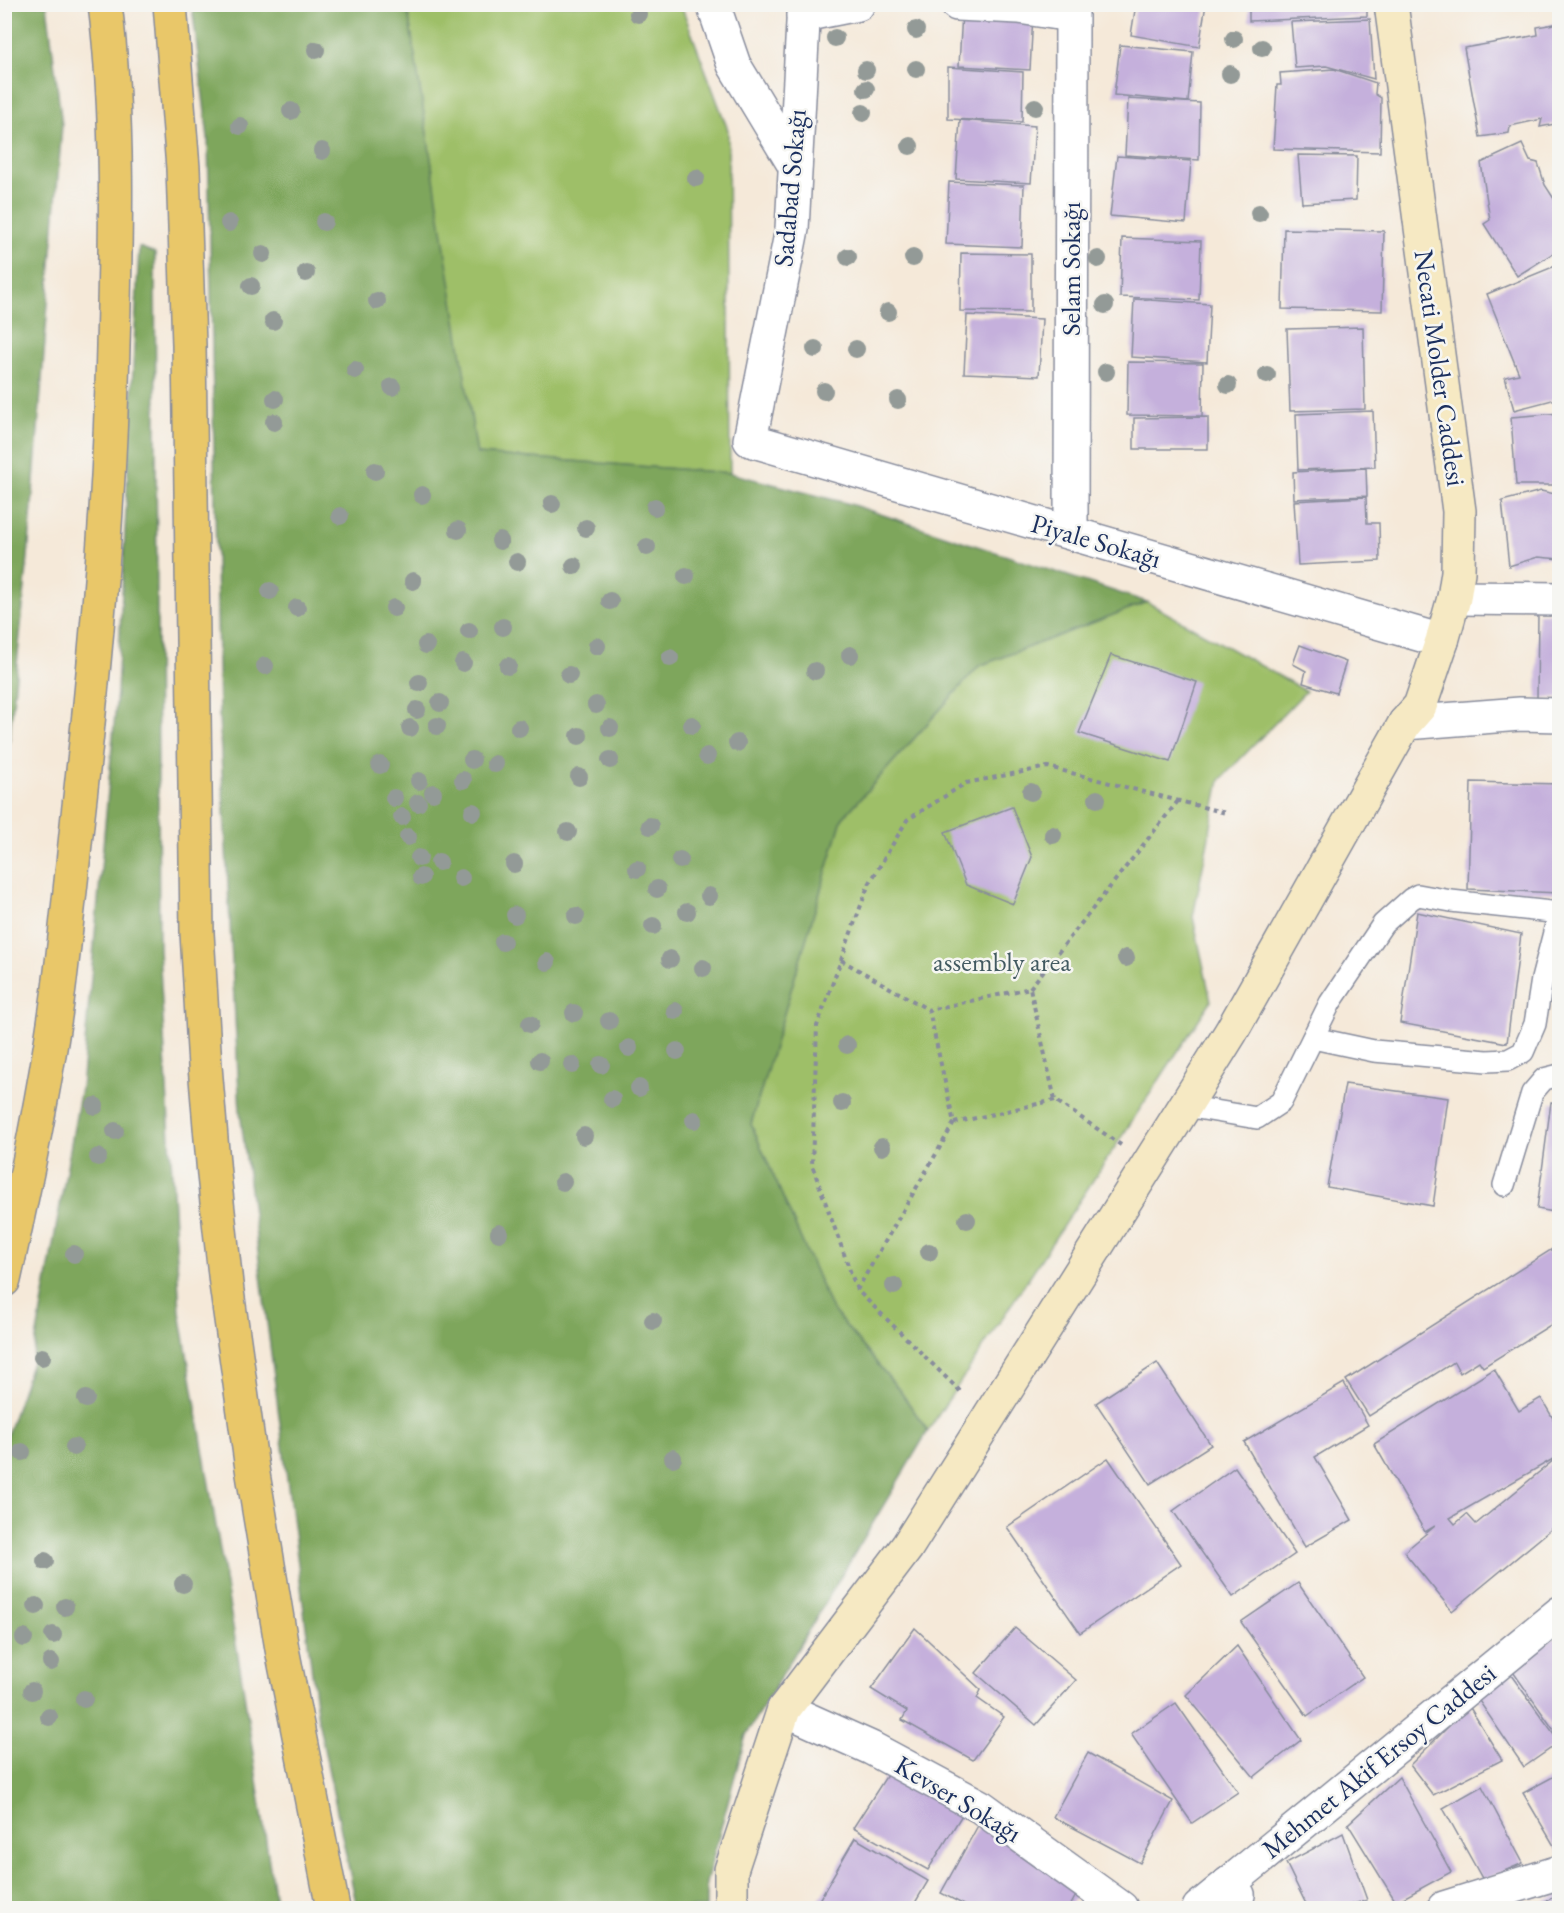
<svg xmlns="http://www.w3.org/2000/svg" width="1564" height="1913" font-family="'EB Garamond',serif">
<rect width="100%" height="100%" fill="#f6f6f2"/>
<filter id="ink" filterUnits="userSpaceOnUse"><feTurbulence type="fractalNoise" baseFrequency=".0167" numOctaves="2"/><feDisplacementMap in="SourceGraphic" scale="12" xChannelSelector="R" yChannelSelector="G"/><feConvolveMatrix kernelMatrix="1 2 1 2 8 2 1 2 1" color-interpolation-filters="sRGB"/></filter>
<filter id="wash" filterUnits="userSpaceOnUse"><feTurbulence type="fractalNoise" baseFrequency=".008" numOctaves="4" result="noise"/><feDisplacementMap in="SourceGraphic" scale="24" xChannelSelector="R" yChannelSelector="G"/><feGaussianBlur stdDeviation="1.35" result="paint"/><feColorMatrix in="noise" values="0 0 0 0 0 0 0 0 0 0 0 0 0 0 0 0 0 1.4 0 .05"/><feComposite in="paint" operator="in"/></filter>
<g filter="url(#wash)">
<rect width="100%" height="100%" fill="#f5e9d9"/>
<g fill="#9ebf68" stroke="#5c7763" stroke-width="1.5">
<path d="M407,5H681L728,130L730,473L476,454Z"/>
<path d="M1147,602L1306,691L1220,780L1193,917L1211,1001L928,1431L900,1391L831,1308L751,1124L842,819L979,666Z"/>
</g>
<g fill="#7ea65c" stroke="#4c6a5d" stroke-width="1.5">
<path d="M5,4L47,5L62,125L28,557L5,783Z"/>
<path d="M192,5H407L477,454L730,473L850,504L1147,602L979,666L842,819L751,1124L831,1308L900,1391L928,1431L746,1735L706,1883V1908H357L318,1720L240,1112L219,716L208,138Z"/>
<path d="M139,247L155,253L159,950L180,1312L243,1686L276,1908H5V1441L32,1362L81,1088L117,692Z"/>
</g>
<g id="blocks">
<g fill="#c5b0dc">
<path d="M1136,4H1206L1199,47L1131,35Z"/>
<path d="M1249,4H1367V16L1249,21Z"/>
<path d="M962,12L1033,15L1030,70L959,66Z"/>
<path d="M1370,19L1374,79L1326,66L1295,68L1291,22Z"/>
<path d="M1560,23V123L1540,127L1542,119L1510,126L1509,133L1480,137L1464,48L1538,35L1537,27Z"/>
<path d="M1120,45L1193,52L1188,102L1114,95Z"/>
<path d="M948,67L1023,72L1022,122L948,119Z"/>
<path d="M1334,69L1376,83L1375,94L1381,98L1380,152L1273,149L1277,85H1281L1280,73Z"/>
<path d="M1128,99L1200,103L1199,160L1125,155Z"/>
<path d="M960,120L1035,126L1031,183L956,179Z"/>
<path d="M1522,144L1530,161L1538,163L1545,185L1560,208V249L1517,276L1484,224L1490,220L1481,163Z"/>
<path d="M1298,155L1357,156L1356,200L1302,203Z"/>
<path d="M1117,156L1191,161L1186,223L1110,216Z"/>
<path d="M949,182L1024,185L1022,247L946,244Z"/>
<path d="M1284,229L1384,231L1382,311L1282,309Z"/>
<path d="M1122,238L1201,241L1199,300L1120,297Z"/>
<path d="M961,253L1031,254V312L960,311Z"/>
<path d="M1560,264V398L1514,410L1505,377L1519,374L1487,294Z"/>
<path d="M1134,299L1210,304L1207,362L1131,357Z"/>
<path d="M967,315L1042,319L1039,376L964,373Z"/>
<path d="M1363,327L1365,409L1290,411L1287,329Z"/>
<path d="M1128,362L1203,363L1202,416L1127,415Z"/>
<path d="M1373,411L1375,467L1298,470L1296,414Z"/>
<path d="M1560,413V485H1516L1511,417Z"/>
<path d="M1208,417V449H1134V418Z"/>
<path d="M1366,468L1367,496L1294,499L1293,472Z"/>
<path d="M1541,491L1560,495V559L1538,557L1509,566L1502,501Z"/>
<path d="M1366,497L1367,523H1379L1380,561L1298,565L1294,501Z"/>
<path d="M1538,613H1560V697L1537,699Z"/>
<path d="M1300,645L1346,662L1336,693L1303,683L1306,671L1293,664Z"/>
<path d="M1111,655L1197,682L1170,762L1079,733Z"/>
<path d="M1471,782L1560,784V893L1468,889Z"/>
<path d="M1012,807L1032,857L1013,904L966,885L945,832Z"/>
<path d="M1417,912L1521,934L1507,1043L1400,1023Z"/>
<path d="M1345,1084L1448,1098L1433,1206L1327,1187Z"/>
<path d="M1551,1102L1560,1103V1213L1537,1209Z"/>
<path d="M1560,1244V1319L1483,1367L1479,1361L1460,1373L1454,1362L1369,1416L1346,1380Z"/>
<path d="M1157,1363L1211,1445L1150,1484L1096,1403Z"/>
<path d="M1494,1369L1519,1411L1541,1398L1560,1430V1455L1450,1518L1455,1524L1467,1514L1476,1524L1560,1455V1522L1452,1611L1404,1552L1435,1526L1425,1532L1374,1444Z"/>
<path d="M1344,1383L1368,1425L1315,1457L1352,1520L1305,1547L1244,1442Z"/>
<path d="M1108,1458L1181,1564L1080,1633L1007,1527Z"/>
<path d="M1235,1467L1295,1554L1233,1597L1173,1511Z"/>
<path d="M1298,1583L1363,1677L1307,1716L1241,1622Z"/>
<path d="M915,1628L981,1690L977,1698L1004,1717L973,1760L902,1720L907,1711L871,1689Z"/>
<path d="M1015,1628L1076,1680L1036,1725L976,1673Z"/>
<path d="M1555,1637L1560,1644V1731L1556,1733L1511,1669Z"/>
<path d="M1237,1646L1301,1740L1254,1777L1186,1695Z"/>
<path d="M1505,1667L1560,1742L1524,1767L1473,1692Z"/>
<path d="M1176,1703L1238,1792L1192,1823L1131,1734Z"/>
<path d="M1469,1706L1502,1760L1433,1795L1410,1765Z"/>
<path d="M1088,1753L1173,1801L1140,1863L1053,1817Z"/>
<path d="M889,1772L965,1810L928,1870L853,1828Z"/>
<path d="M1560,1773V1856L1523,1793Z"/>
<path d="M1399,1777L1451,1872L1396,1902L1348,1824Z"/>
<path d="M1482,1786L1523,1863L1483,1880L1443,1808Z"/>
<path d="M980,1822L1079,1890L1069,1908H970L941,1893Z"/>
<path d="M1343,1833L1367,1900L1340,1908H1308L1286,1863Z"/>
<path d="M855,1838L928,1881L912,1908H835L819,1900Z"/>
<path d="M1560,1894V1908H1532Z"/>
</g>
</g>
</g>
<g filter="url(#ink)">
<use href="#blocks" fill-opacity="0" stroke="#888c9c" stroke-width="1.5"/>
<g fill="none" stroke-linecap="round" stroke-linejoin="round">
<g stroke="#888c9c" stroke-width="24">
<g id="service">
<path d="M1313,1038L1374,1051L1487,1061L1508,1060L1523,1052L1535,1024L1542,979L1559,913"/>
<path d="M1185,1106L1257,1118L1281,1102L1330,1003L1383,924L1411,899L1418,895L1451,901L1560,913"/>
<path d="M1504,1185L1532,1093L1544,1079L1560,1075"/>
</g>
</g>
<g stroke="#888c9c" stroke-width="36">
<g id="minor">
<path d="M713,4L734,65L795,166"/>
<path d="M804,4L792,229L750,440L1442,641"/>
<path d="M957,4L1019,7L1071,15"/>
<path d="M803,15L858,4"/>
<path d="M1071,533L1072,4"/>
<path d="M1454,598L1560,599"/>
<path d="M1405,723L1520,714L1560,715"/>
<path d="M784,1709L871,1748L981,1807L1121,1908"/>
<path d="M1228,1884L1238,1895L1233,1908"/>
<path d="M1444,1908L1560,1872"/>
</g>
</g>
<g stroke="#888c9c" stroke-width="36">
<path id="tertiary" d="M1199,1908L1560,1613"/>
</g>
<g stroke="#888c9c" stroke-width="36">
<path id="secondary" d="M731,1908V1870L784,1709L907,1547L1185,1106L1231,1032L1405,723L1420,706L1442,641L1454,598L1458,572L1459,511L1391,4"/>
</g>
<g stroke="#888c9c" stroke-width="36">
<g id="motorway">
<path d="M170,4L183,168L189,345L197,933L205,1066L214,1175L226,1284L251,1462L282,1649L333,1908"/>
<path d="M4,1280C25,1184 46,1086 59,988C66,931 72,873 78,815C96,659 110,503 113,346C116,232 119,118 105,4"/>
</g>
</g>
<g stroke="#888c9c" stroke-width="4" stroke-dasharray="4.5 4.5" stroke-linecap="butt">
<path d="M841,960L929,1010"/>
<path d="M1030,988L1178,801"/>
<path d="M1055,1100L954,1123L929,1010L1030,988L1055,1100L1121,1145"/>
<path d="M954,1123L857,1290L963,1394"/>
<path d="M857,1290L812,1165L817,1026L868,886L907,820L966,783L1048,767L1226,813"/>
</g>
<use href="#service" stroke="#fff" stroke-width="21"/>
<use href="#minor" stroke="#fff" stroke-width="33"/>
<use href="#tertiary" stroke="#fff" stroke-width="33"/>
<use href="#secondary" stroke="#f6e9c3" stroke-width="33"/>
<use href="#motorway" stroke="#e9c769" stroke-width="33"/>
</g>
<g fill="#939a97">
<circle cx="638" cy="14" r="9"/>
<circle cx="916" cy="30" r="9"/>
<circle cx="835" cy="38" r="9"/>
<circle cx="1234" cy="39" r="9"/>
<circle cx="1262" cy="48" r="9"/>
<circle cx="316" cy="50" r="9"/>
<circle cx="916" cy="69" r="9"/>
<circle cx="866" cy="70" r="9"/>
<circle cx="1230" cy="74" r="9"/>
<circle cx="866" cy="89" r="9"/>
<circle cx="1035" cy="107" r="9"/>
<circle cx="291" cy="111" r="9"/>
<circle cx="863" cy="113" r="9"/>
<circle cx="240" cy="126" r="9"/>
<circle cx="910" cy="146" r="9"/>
<circle cx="322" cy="151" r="9"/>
<circle cx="696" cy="178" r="9"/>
<circle cx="1259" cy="213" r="9"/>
<circle cx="324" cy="222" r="9"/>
<circle cx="229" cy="223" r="9"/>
<circle cx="263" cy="254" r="9"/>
<circle cx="848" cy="257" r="9"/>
<circle cx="913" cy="258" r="9"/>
<circle cx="1098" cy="259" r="9"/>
<circle cx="306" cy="273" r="9"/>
<circle cx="251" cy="286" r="9"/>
<circle cx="377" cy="301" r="9"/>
<circle cx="1105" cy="305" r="9"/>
<circle cx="888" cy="312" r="9"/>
<circle cx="273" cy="321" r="9"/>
<circle cx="815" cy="349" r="9"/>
<circle cx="856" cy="349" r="9"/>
<circle cx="355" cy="370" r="9"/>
<circle cx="1106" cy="372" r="9"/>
<circle cx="1267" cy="375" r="9"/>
<circle cx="1228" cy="385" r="9"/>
<circle cx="392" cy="387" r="9"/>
<circle cx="824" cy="391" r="9"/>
<circle cx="275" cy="399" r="9"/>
<circle cx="898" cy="400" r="9"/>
<circle cx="274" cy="422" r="9"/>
<circle cx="375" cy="471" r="9"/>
<circle cx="422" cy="495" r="9"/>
<circle cx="552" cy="504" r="9"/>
<circle cx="655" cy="507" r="9"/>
<circle cx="340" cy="516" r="9"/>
<circle cx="586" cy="528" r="9"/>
<circle cx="458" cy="530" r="9"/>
<circle cx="500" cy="541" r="9"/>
<circle cx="647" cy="547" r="9"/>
<circle cx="517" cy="562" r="9"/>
<circle cx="574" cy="566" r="9"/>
<circle cx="686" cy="576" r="9"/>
<circle cx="413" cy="581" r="9"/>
<circle cx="270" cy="591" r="9"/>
<circle cx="610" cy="601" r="9"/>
<circle cx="297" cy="608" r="9"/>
<circle cx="394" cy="608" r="9"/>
<circle cx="503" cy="627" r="9"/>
<circle cx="469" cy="631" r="9"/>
<circle cx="426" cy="645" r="9"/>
<circle cx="597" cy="646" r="9"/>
<circle cx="850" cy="655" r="9"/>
<circle cx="670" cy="658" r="9"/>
<circle cx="463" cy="663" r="9"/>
<circle cx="265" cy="666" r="9"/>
<circle cx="508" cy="666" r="9"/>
<circle cx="815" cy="671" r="9"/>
<circle cx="569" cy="675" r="9"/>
<circle cx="419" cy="683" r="9"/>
<circle cx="440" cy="703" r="9"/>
<circle cx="596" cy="705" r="9"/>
<circle cx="417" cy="710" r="9"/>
<circle cx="692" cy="725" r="9"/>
<circle cx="437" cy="726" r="9"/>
<circle cx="410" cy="728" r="9"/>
<circle cx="519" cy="728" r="9"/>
<circle cx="610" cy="728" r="9"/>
<circle cx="579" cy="736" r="9"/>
<circle cx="737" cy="743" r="9"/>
<circle cx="707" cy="756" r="9"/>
<circle cx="472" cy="760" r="9"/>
<circle cx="610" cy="760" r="9"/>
<circle cx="495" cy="764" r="9"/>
<circle cx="380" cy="765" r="9"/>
<circle cx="579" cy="777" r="9"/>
<circle cx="463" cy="780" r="9"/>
<circle cx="419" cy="781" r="9"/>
<circle cx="1031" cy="792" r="9"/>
<circle cx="433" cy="793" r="9"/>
<circle cx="394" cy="798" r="9"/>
<circle cx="1097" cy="799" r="9"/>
<circle cx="418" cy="803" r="9"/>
<circle cx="473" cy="812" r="9"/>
<circle cx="402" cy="817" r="9"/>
<circle cx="650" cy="826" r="9"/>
<circle cx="568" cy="832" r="9"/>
<circle cx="1053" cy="835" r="9"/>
<circle cx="408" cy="837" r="9"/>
<circle cx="419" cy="858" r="9"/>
<circle cx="680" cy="860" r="9"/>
<circle cx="439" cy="862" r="9"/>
<circle cx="514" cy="864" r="9"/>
<circle cx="637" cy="869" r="9"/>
<circle cx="421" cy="877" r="9"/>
<circle cx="461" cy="878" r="9"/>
<circle cx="657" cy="889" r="9"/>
<circle cx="709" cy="896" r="9"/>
<circle cx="687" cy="912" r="9"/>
<circle cx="515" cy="915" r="9"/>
<circle cx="576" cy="916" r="9"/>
<circle cx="653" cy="926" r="9"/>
<circle cx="503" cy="942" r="9"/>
<circle cx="1126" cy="958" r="9"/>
<circle cx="670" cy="959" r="9"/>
<circle cx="547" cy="962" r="9"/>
<circle cx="703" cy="968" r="9"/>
<circle cx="675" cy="1011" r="9"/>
<circle cx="574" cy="1013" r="9"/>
<circle cx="609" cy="1021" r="9"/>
<circle cx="530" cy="1024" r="9"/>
<circle cx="847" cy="1045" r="9"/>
<circle cx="629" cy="1048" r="9"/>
<circle cx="677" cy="1051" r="9"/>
<circle cx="540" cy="1061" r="9"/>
<circle cx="572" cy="1065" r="9"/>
<circle cx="601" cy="1065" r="9"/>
<circle cx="639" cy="1088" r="9"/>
<circle cx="612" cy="1099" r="9"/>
<circle cx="842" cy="1103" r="9"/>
<circle cx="95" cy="1106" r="9"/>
<circle cx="694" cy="1120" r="9"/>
<circle cx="115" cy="1131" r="9"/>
<circle cx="584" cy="1136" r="9"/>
<circle cx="882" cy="1147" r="9"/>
<circle cx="98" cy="1157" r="9"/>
<circle cx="563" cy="1182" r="9"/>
<circle cx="967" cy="1220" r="9"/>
<circle cx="499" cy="1233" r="9"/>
<circle cx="929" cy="1252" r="9"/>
<circle cx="74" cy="1254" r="9"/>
<circle cx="894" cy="1286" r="9"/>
<circle cx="653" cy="1321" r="9"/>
<circle cx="42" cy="1357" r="9"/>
<circle cx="86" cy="1399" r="9"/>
<circle cx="74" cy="1447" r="9"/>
<circle cx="22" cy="1452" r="9"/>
<circle cx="673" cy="1458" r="9"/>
<circle cx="45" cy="1561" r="9"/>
<circle cx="183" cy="1584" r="9"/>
<circle cx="36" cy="1606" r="9"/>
<circle cx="65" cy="1607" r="9"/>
<circle cx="53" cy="1635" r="9"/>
<circle cx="24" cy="1638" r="9"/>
<circle cx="51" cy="1662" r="9"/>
<circle cx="32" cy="1691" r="9"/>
<circle cx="84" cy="1699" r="9"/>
<circle cx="49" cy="1717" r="9"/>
</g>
</g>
<g text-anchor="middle" stroke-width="5" stroke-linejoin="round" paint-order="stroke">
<g font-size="27" fill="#1b2f5e" stroke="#f6f6f2">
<text transform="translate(790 188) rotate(-85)" y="9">Sadabad Sokağı</text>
<text transform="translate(1071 269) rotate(-90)" y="9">Selam Sokağı</text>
<text transform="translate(1440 368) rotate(82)" y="9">Necati Molder Caddesi</text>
<text transform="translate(1096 541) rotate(16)" y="9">Piyale Sokağı</text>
<text transform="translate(1379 1761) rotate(-39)" y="9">Mehmet Akif Ersoy Caddesi</text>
<text transform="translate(958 1799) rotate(31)" y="9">Kevser Sokağı</text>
</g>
<g font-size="27" fill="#425a61" stroke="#f6f6f2">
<text x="1002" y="971">assembly area</text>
</g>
</g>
<rect width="1564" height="1913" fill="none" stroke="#f6f6f2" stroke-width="24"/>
</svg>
